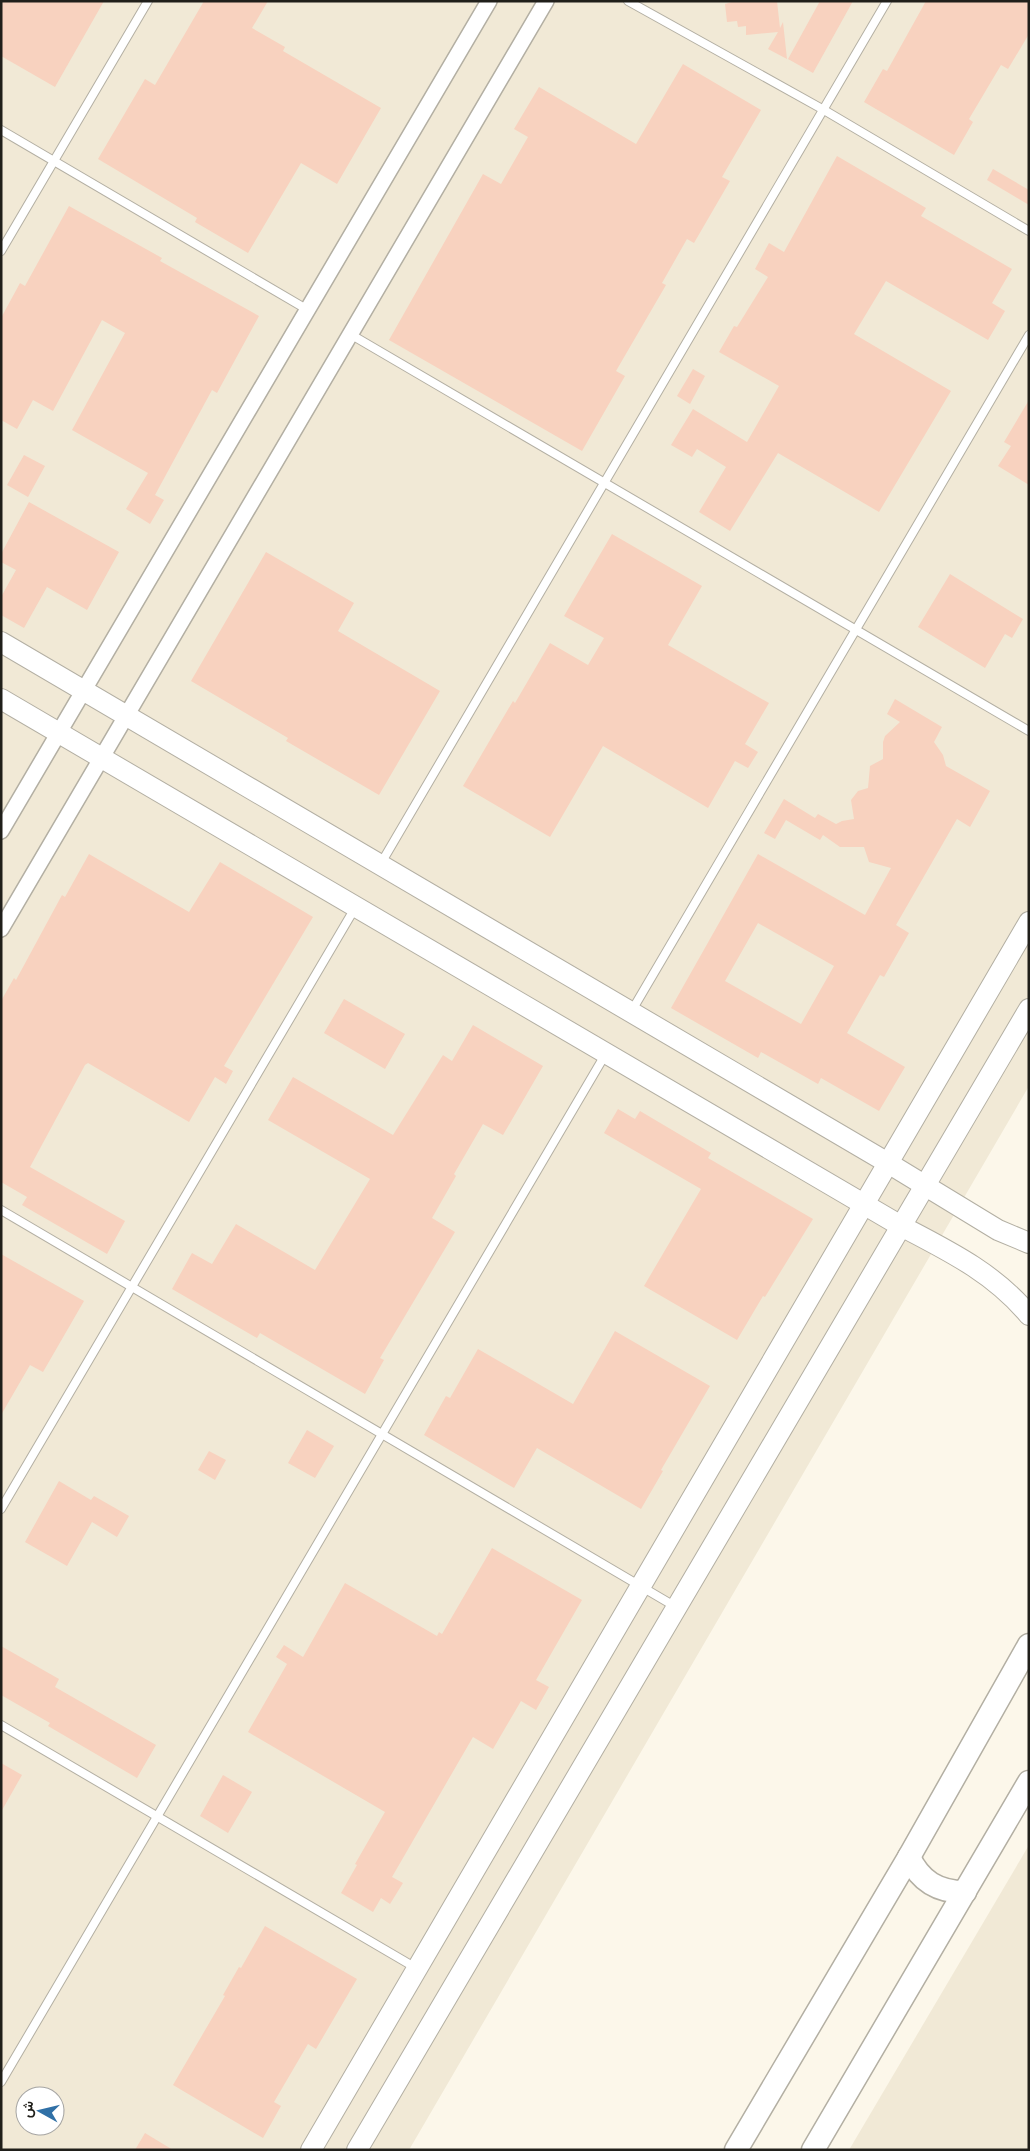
<svg xmlns="http://www.w3.org/2000/svg" width="1030" height="2151" font-family="'Nunito Sans',Vazirmatn,sans-serif">
<rect width="100%" height="100%" fill="#fcf7ea"/>
<g fill="#f1e9d6" fill-rule="evenodd">
<path d="M1,1H1029V1086L409,2150H1ZM25,2096H55V2126H25Z"/>
<path d="M1029,1845V2150H849Z"/>
</g>
<g fill="#f8d2bf" fill-rule="evenodd">
<path d="M1,1H104L55,87L1,56Z"/>
<path d="M204,1H268L252,28L285,47L283,51L381,108L337,184L301,163L248,253L195,222L197,218L98,159L145,79L155,85Z"/>
<path d="M735,1H777L780,28L783,22L787,59L768,49L778,32L746,35V26L738,27L737,21L727,22L725,4Z"/>
<path d="M820,1H853L813,73L788,59Z"/>
<path d="M926,1H1029V34L1008,69L1001,65L969,119L973,122L954,155L864,102L883,69L887,71Z"/>
<path d="M683,64L761,110L722,177L730,181L694,243L687,239L662,283L666,285L616,371L625,376L582,451L389,340L483,174L501,184L528,137L514,129L539,87L636,144Z"/>
<path d="M837,156L926,208L921,216L1012,269L992,303L1005,311L988,340L886,281L854,334L951,391L879,512L778,453L730,531L699,512L726,467L697,449L692,457L671,445L693,409L747,442L779,386L719,352L734,326L737,327L768,277L755,269L769,243L784,252Z"/>
<path d="M993,169L1029,190V205L987,180Z"/>
<path d="M69,206L162,258L160,261L259,316L217,393L212,390L155,495L164,500L150,524L126,509L148,473L72,430L125,333L102,320L53,411L33,400L17,429L1,420V318L20,283L25,286Z"/>
<path d="M693,369L705,376L690,404L677,396Z"/>
<path d="M1029,400V485L998,466L1011,446L1004,442Z"/>
<path d="M24,455L45,466L28,497L7,485Z"/>
<path d="M29,502L119,552L87,610L47,587L24,628L1,615V597L16,570L1,562V554Z"/>
<path d="M612,534L702,586L668,645L769,703L745,744L758,752L748,768L735,761L708,808L603,746L550,837L463,786L513,701L515,703L550,643L588,665L604,638L564,616Z"/>
<path d="M266,552L354,603L338,631L440,691L379,795L286,741L288,738L191,681Z"/>
<path d="M950,574L1023,619L1012,638L1005,634L985,668L918,627Z"/>
<path d="M895,699L942,727L934,742L943,755L946,766L990,791L970,827L957,819L896,925L909,933L884,977L880,975L847,1033L905,1067L879,1111L821,1078L818,1084L761,1052L758,1058L671,1008L758,854L865,915L891,868L869,862L864,847H840L823,835L820,840L786,820L775,839L764,833L784,799L815,818L818,814L836,824L842,821L854,819L851,800L858,791L868,788L870,766L883,759V742L885,736L900,722L887,714ZM758,923L834,966L801,1024L725,981Z"/>
<path d="M89,854L189,912L220,862L313,917L224,1066L233,1071L226,1084L215,1077L189,1122L88,1063L85,1065L30,1167L125,1221L107,1254L22,1205L27,1197L1,1182V1001L14,978L16,980L62,895L65,897Z"/>
<path d="M344,999L405,1034L385,1069L324,1033Z"/>
<path d="M473,1025L543,1066L503,1135L483,1124L454,1174L456,1176L432,1218L455,1232L380,1358L384,1360L365,1394L260,1333L257,1338L172,1289L192,1253L212,1264L236,1224L315,1270L370,1179L268,1120L293,1077L393,1135L443,1055L452,1061Z"/>
<path d="M618,1109L635,1119L640,1111L711,1153L708,1158L813,1219L765,1297L763,1296L737,1340L644,1286L701,1189L604,1133Z"/>
<path d="M1,1254L84,1301L43,1372L30,1365L1,1415Z"/>
<path d="M615,1331L710,1386L661,1470L663,1471L641,1509L537,1448L514,1488L424,1435L446,1396L450,1398L478,1349L573,1404Z"/>
<path d="M307,1430L334,1446L315,1478L288,1463Z"/>
<path d="M209,1451L226,1460L215,1480L198,1470Z"/>
<path d="M59,1481L91,1500L94,1496L129,1516L117,1537L92,1522L67,1566L25,1542Z"/>
<path d="M492,1548L582,1600L536,1680L549,1687L536,1710L521,1701L493,1749L473,1737L392,1877L403,1883L390,1904L381,1898L373,1912L341,1893L357,1865L355,1864L385,1812L248,1732L287,1664L276,1657L284,1645L303,1657L345,1583L437,1636L439,1632L442,1634Z"/>
<path d="M1,1646L59,1679L55,1687L156,1745L137,1778L48,1726L50,1723L1,1695Z"/>
<path d="M1,1763L22,1775L1,1812Z"/>
<path d="M223,1775L252,1792L228,1833L200,1816Z"/>
<path d="M265,1926L357,1979L316,2049L308,2044L274,2102L281,2106L263,2138L173,2085L225,1996L223,1995L239,1967L241,1968Z"/>
<path d="M145,2133L173,2150H135Z"/>
</g>
<g fill="none" stroke-linecap="round" stroke-linejoin="round">
<g stroke="#b3afa3" stroke-width="10">
<g id="lane">
<path d="M628,1L824,110L1029,231"/>
<path d="M1,130L308,310"/>
<path d="M1,251L148,1"/>
<path d="M350,334L1029,731"/>
<path d="M380,865L887,1"/>
<path d="M631,1012L1029,335"/>
<path d="M1,1210L676,1607"/>
<path d="M1,1509L355,908"/>
<path d="M1,1725L416,1968"/>
<path d="M1,2082L605,1055"/>
</g>
</g>
<g stroke="#b3afa3" stroke-width="18">
<g id="street">
<path d="M1,831L489,1"/>
<path d="M1,929L546,1"/>
</g>
</g>
<g stroke="#b3afa3" stroke-width="22">
<g id="secondary">
<path d="M1,642L888,1163L998,1230L1029,1243"/>
<path d="M1,699L901,1226C949,1251 994,1273 1029,1315"/>
<path d="M311,2150L1029,922"/>
<path d="M357,2150L1029,1009"/>
</g>
</g>
<g stroke="#b3afa3" stroke-width="25">
<g id="primary">
<path d="M909,1857C920,1881 938,1892 965,1892"/>
<path d="M736,2150L909,1857L1029,1645"/>
<path d="M813,2150L1029,1782"/>
</g>
</g>
<use href="#lane" stroke="#fff" stroke-width="8"/>
<use href="#street" stroke="#fff" stroke-width="15"/>
<use href="#secondary" stroke="#fff" stroke-width="20"/>
<use href="#primary" stroke="#fff" stroke-width="22"/>
</g>
<rect width="1030" height="2151" fill="none" stroke="#201f1a" stroke-width="5"/>
<g transform="translate(40 2111) rotate(278)"><circle r="24" fill="#ffffff" stroke="#a6a5a3"/>
<path d="M0-4L9 19L0 12L-9 19Z" fill="#3070a6"/>
<text y="-8" font-size="14" font-weight="bold" text-anchor="middle" fill="#201f1a">ش</text>
</g>
</svg>
